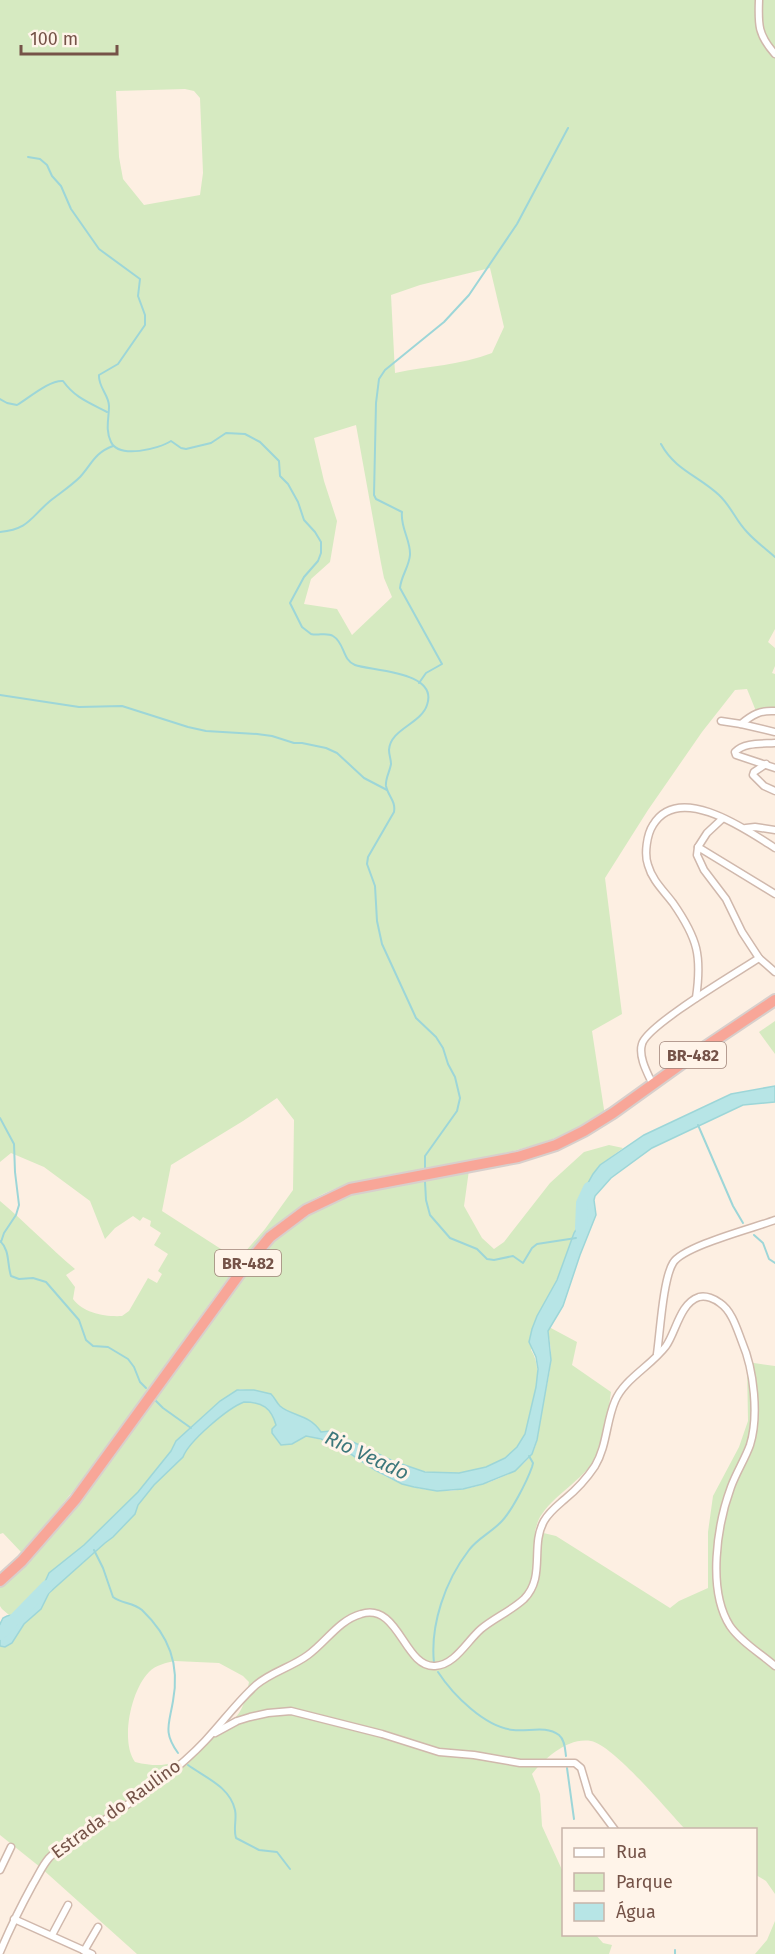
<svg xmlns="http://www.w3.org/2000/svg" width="775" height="1954" font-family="'Fira Sans',sans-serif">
<rect width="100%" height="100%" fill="#fdefe2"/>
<g fill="#d6eac1" fill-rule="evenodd">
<path d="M0,0H775V629L768,642L775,648V666L772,673L775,674V714L758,716L747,689L735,690L702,732L648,810L605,878L622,1014L592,1031L605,1116C549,1147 486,1158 423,1169C390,1175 354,1179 323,1194C253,1228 210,1305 166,1366C121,1430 74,1494 21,1552L3,1533L0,1534V1201C26,1223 49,1247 75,1269L66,1275L75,1287L73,1299C83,1313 105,1317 122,1316L129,1311L148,1278L157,1283L162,1274L158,1271L168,1254L154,1245L161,1233L150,1226L151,1221L143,1217L140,1221L133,1216L115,1228L105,1239L90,1201L44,1167L11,1153L0,1162ZM185,89L194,91L200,98L203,173L200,195L144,205L123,179L119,157L116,91ZM490,268L504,327L492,353C461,365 428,366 395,373L391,295L420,285ZM356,425L381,563L384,578L392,597L352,635L337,609L304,604L311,579L330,562L337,521L324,481L314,438ZM277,1098L294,1120L293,1190L265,1229L238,1260L162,1211L171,1165L243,1121Z"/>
<path d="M775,1021V1054L759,1032Z"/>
<path d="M609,1145L623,1148L600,1165L583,1192L580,1223L574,1233L531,1350C543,1369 535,1391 530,1412C529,1419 528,1428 525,1435C509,1469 457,1479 423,1471C390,1464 360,1445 330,1431L321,1432C310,1414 291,1416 280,1406C276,1402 275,1398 271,1394L240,1389L213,1407L176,1441L171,1451L138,1492L84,1545L49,1573L36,1601L23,1613L9,1615L2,1609L0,1606V1583L41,1542L222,1303L271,1243L310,1211L345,1195L469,1170L464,1206L482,1238L494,1249L504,1242L550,1183L584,1152Z"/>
<path d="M549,1327L577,1342L572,1365L611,1392C608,1412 607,1434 599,1452C587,1478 558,1491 542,1514C538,1519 537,1525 535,1531L556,1536L670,1608L679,1601L708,1588V1532L713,1496L739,1447L748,1421L747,1362L775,1366V1894L766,1881L756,1875V1830L685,1829C668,1811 613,1745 591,1741C568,1737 545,1758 532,1774L540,1794L542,1826L563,1872L564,1934L596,1935L603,1943L612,1945L609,1954H137L40,1867L0,1835V1646L5,1647L12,1643L24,1624L41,1609L49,1593L107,1541L135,1514L138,1505L154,1485L183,1457C188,1441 228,1408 244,1402C263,1402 271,1408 276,1425L272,1432L284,1445L292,1444L306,1436C343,1442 368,1472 403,1484C417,1489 434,1491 448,1491C472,1490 522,1475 533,1452C539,1440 539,1426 541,1412C545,1393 551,1373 551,1354C551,1346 549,1339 548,1331ZM175,1661L219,1663L243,1676L249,1682C247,1692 245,1704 239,1713C234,1721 223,1724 216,1730C185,1753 180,1773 135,1762C120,1741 131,1690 149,1672C156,1665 165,1663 175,1661Z"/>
<path d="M775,1921V1954H755L767,1940Z"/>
</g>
<path fill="#b7e5e6" stroke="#9dd6d8" stroke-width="1.5" d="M775,1086V1102L743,1105L652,1148L611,1178L595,1196L594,1200L596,1215L580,1255L563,1306L548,1331L551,1360L537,1440L532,1454L515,1471L483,1484L463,1489L437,1491L414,1487L402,1484L375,1470L346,1451L321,1439L306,1436L292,1444L281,1445L272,1433V1429L276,1425C271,1408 263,1402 244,1402C228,1408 189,1441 183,1457L154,1485L138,1505L135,1514L113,1537L105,1543L49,1593L41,1609L24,1624L12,1643L5,1647L0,1646V1624L3,1618L7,1616L23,1613L31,1606L39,1595L49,1573L84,1545L138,1492L171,1451L176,1441L220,1401L237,1390H254L271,1394C275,1398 276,1402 280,1406C291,1416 310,1414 321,1432L330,1431L393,1461L425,1472L459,1473L486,1467L505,1458L517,1447L525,1434L536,1387L538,1369L536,1357L529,1342L532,1329L537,1316L557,1280L574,1233L580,1223L583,1192L593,1174L600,1165L644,1135L731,1094Z"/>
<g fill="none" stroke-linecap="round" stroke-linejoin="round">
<g stroke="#9dd6d8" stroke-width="2">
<path d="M28,157L40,159L47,165L52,176L61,186L71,209L99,249L140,279L138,296L145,315V325L118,364L99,375C98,387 109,395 109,406C109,418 105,430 111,442C119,459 159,449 171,441L181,448L186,449L211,443L226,433L245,434L260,442L279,461L280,476L288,484L298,502L304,520L315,532L321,542V553L318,561L304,577L290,603L302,627L311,634C318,636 327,632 333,636C345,643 342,660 355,665C371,671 439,671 427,705C421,724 390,729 389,750C389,755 391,759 391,764C390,771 385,779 386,786C388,796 396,801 394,812L368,857L367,864L375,886L377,921L382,944L416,1018L436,1037L443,1048L448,1064L455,1077L460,1098L457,1111L425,1156V1171"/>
<path d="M0,399L7,403L17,405C29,398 49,380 63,381C75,398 90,403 107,412"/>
<path d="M661,444C675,470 699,476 719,495C731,506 736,521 747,532C755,541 766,549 775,557"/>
<path d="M0,532C29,529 30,518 50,501C60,493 71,486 80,477C92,464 94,453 113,446"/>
<path d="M419,683L426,673L442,664L400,588C401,576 409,567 410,555C411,541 400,527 402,512L376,499L374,495L376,403L379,379L385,370L444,322L469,295L517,224L568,128"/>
<path d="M0,695L79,707L122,706L188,727L206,731L257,734L272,736L294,743H302L326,748L337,753L364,778L387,790"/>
<path d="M0,1118L14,1144L15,1172L19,1205L16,1215L4,1233L1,1242"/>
<path d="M698,1125L733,1206L743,1223"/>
<path d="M425,1182L426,1200L430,1215L450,1238L477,1249L487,1259L494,1260L513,1256L523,1263L532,1248L537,1244L576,1238"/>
<path d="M754,1235L763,1243L769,1259L775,1263"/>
<path d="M0,1241C10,1250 7,1264 11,1276L19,1279L33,1278L46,1282L79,1320L86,1340L93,1346L108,1347L128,1359L134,1367L140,1382L146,1388"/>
<path d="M155,1400L163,1408L191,1428"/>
<path d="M94,1550L103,1568L113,1597C122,1604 133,1602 142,1610C169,1636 180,1664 173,1701C169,1725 163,1732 178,1753"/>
<path d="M434,1663C430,1625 445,1581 469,1550C477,1539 490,1533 500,1523C511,1513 527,1481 532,1467L533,1463L529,1456"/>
<path d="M438,1672C453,1695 485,1727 513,1730C528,1732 546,1725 559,1735C565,1740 565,1749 566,1756"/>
<path d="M188,1765C206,1778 230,1787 235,1810C237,1819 233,1829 236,1838L259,1850L277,1852L290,1869"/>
<path d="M567,1768L574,1819"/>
<path d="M675,1950V1954"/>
</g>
<g stroke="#b7e5e6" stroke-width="12">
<path d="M581,1228L582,1203L589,1188"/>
<path d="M0,1634L47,1586"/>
</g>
<g stroke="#d0b8ac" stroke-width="9">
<g id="street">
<path d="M759,0C758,25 758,35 775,54"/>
<path d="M721,721L741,724L775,732"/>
<path d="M741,724C752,715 760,710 775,711"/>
<path d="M775,743C763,744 744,742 735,752L736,755L775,768"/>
<path d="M766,764L754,772L753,775L764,786L775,791"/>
<path d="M722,819L707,833L698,847L697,855L704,870L726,899L742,932L759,958L775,972"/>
<path d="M746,828L755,827L775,830"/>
<path d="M698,847L775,894"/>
<path d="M696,998C702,956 698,939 673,903C664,891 652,880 648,865C644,854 647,834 653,825C679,782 747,830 775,848"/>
<path d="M653,1085C648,1074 638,1057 642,1044C647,1025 738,972 759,958"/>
<path d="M657,1354C660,1333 663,1279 673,1263C683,1246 754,1228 775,1220"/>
<path d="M215,1733L237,1721L250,1717L268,1713L291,1711L382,1734L439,1752L474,1755L520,1763H575L581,1768L589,1795L615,1830"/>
<path d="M0,1870L11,1847"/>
<path d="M14,1919L92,1954"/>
<path d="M52,1935L68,1905"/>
<path d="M84,1951L98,1927"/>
<path d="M0,1952C10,1928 21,1906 33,1884C38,1876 42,1866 49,1858C61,1845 77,1837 92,1828C113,1814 134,1801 154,1786C172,1772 190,1757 205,1741C222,1723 237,1702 256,1685C271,1672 292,1667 308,1655C326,1642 339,1620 361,1614C399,1602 404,1668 435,1666C455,1665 467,1641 481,1629C494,1618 511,1611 524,1599C546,1577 530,1546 544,1521C549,1512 557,1506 565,1499C576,1490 587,1478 595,1466C607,1446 606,1422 615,1401C624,1379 651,1366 666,1346C676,1332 680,1303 699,1297C706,1295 715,1299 720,1303C732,1311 737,1329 742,1342C754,1370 759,1416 750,1445C745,1459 736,1473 731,1487C717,1525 707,1590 730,1626C741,1642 760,1653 775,1666"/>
</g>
</g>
<g stroke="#d8cfcc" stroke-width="14">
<path id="highway" d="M0,1581L22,1561L75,1500L243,1269L270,1237L306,1210L350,1189L518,1157L556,1145L584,1131L613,1113L702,1049L775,1000"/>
</g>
<use href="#street" stroke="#fff" stroke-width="6"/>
<use href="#highway" stroke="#f8a698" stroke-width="10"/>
</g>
<g text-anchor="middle" stroke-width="6" stroke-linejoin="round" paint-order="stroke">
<g fill="#fff4e9" stroke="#9e8378" stroke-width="1.5">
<rect x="660" y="1042" width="66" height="26" rx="4.5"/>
<rect x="215" y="1250" width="66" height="26" rx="4.5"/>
</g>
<g font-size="16" font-weight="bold" fill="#755348">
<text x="693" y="1061">BR-482</text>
<text x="248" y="1269">BR-482</text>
</g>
<g font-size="18" fill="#755348" stroke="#fff4e9">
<text transform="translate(116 1809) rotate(-36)" y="6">Estrada do Raulino</text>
</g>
<g font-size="20" font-style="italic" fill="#3c777b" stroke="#fff4e9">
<text transform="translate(367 1455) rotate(25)" y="7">Rio Veado</text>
</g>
</g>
<rect x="562" y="1828" width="195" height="108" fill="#fff4e9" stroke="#c8b4a9" stroke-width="1.5"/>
<rect x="574" y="1848" width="30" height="9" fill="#ffffff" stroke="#c8b4a9" stroke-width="1.5"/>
<text x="616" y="1858" font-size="18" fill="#755348">Rua</text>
<rect x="574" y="1873" width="30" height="18" fill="#d6eac1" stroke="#c8b4a9" stroke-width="1.5"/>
<text x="616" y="1888" font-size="18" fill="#755348">Parque</text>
<rect x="574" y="1903" width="30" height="18" fill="#b7e5e6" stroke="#c8b4a9" stroke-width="1.5"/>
<text x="616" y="1918" font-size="18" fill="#755348">Água</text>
<path d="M21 45v9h96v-9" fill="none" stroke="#755348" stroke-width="3"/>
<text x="30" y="45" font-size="18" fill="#755348" stroke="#fff4e9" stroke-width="4.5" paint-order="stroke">100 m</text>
</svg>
